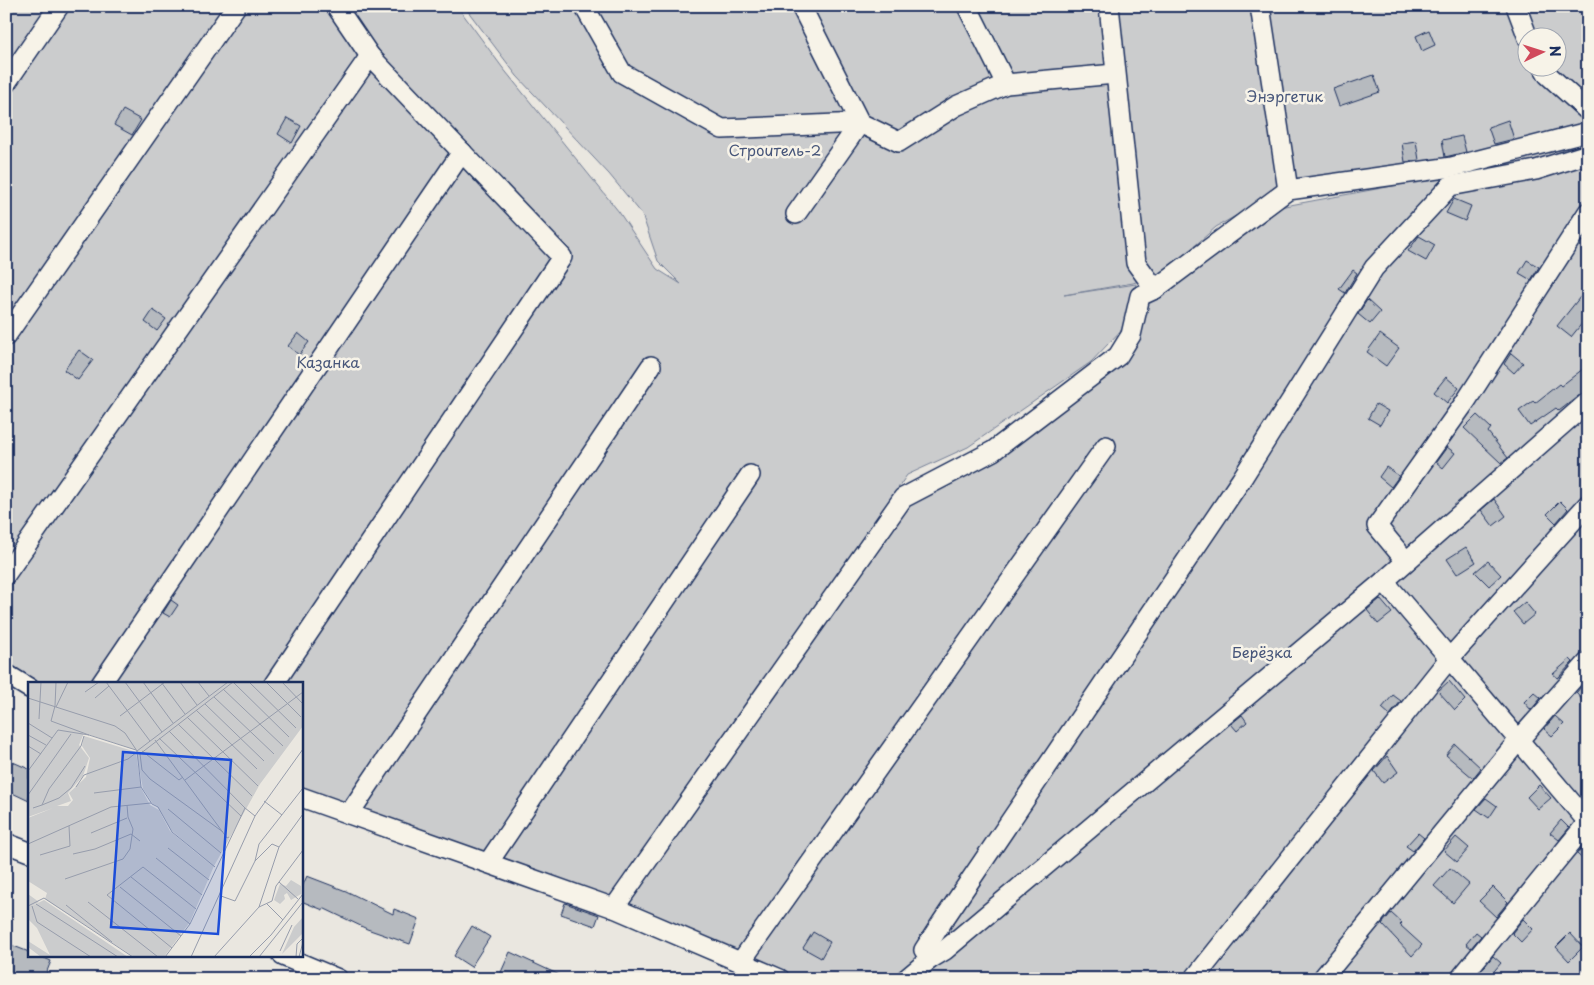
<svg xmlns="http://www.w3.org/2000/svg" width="1594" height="985" font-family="'Playpen Sans',sans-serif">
<rect width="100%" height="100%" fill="#eae7e0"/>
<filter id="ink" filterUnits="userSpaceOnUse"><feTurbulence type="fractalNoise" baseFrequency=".02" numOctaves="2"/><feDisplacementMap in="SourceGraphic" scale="10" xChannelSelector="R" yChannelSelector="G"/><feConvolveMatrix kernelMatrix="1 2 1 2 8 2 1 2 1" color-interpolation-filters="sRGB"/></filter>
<g filter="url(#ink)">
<g fill="#cbcccd" stroke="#737e96" fill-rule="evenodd">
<path d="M6,6H457L502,67L619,212L657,269L681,284L658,261L642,214L609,174L517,76L464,6H1588V122L1446,164L1280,191L1216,227L1165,272L1133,283L1064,295L1136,284L1126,325L1091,362L968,447L907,475L614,903L301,792V684H41L6,661ZM1526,38H1556V68H1526Z"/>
<path d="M1588,141V979H764L614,912L918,484L998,445L1125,346L1146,303L1274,208L1452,175Z"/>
</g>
<g fill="#b6babf" stroke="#1b2f5e">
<path d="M1429,30L1435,45L1422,51L1416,36Z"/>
<path d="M1374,75L1380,92L1339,106L1333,89Z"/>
<path d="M123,110L141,120L132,135L114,125Z"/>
<path d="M287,118L301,126L292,143L278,134Z"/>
<path d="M1508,120L1514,139L1494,144L1488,127Z"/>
<path d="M1462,136L1466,152L1445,157L1442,140Z"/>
<path d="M1416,141L1419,160L1405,162L1402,143Z"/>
<path d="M1454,199L1471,206L1465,221L1446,213Z"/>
<path d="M1419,236L1435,245L1426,261L1408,251Z"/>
<path d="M1527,260L1539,267L1531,280L1519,273Z"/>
<path d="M1353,270L1357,273L1345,293L1339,289Z"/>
<path d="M1588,287V316L1571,337L1557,326Z"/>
<path d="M1367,300L1380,312L1370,324L1358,314Z"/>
<path d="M153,310L166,319L157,331L145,322Z"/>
<path d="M298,333L309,342L299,355L288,346Z"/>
<path d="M1380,334L1399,348L1386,366L1367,352Z"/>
<path d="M79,350L93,360L78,380L64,370Z"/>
<path d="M1511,353L1523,363L1514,373L1504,364Z"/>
<path d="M1588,365V391L1581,394L1559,411L1556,408L1530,426L1519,411L1533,401L1535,403L1559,384L1561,386Z"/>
<path d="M1446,377L1459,388L1447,403L1434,392Z"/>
<path d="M1376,404L1388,411L1380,425L1368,418Z"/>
<path d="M1477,415L1491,428L1488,432L1508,458L1501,463L1464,428Z"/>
<path d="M1447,447L1455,453L1443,468L1436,462Z"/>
<path d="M1386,467L1399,476L1391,487L1379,477Z"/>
<path d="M1494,499L1506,516L1493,526L1481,510Z"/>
<path d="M1560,501L1568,509L1556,523L1547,514Z"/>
<path d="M1466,547L1476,562L1457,574L1447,559Z"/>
<path d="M1488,561L1501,575L1489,586L1475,572Z"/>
<path d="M1380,599L1392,613L1378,624L1367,610Z"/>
<path d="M171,600L178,605L170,617L163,613Z"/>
<path d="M1525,602L1535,614L1523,624L1513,612Z"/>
<path d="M1570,659L1573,662L1558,678L1553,674Z"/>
<path d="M1587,680L1588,681V706L1576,693Z"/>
<path d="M1449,681L1465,700L1455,710L1438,691Z"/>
<path d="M1534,692L1541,698L1531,710L1524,702Z"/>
<path d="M1393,695L1401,701L1390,715L1382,708Z"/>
<path d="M1242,715L1247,722L1237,731L1231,724Z"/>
<path d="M1555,716L1564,724L1552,736L1544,729Z"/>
<path d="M1455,744L1481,768L1473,778L1446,755Z"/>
<path d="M1387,756L1398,772L1383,783L1374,771Z"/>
<path d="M6,759L29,769V801L6,790Z"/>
<path d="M1539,785L1551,798L1538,809L1527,797Z"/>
<path d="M1486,798L1497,806L1489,818L1476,809Z"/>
<path d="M1561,820L1569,828L1559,840L1550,833Z"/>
<path d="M1418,833L1424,838L1413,851L1406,846Z"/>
<path d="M1456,837L1469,848L1457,862L1444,851Z"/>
<path d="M1586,842L1588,844V864L1577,854Z"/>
<path d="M1450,868L1469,884L1453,903L1434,886Z"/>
<path d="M307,876L346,891L393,914L394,909L419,919L410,944L367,929L323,908V910L301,901V889Z"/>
<path d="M1493,887L1508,902L1496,917L1479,901Z"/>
<path d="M565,903L599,915L595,926L561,914Z"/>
<path d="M1391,913L1402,923L1400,925L1422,945L1412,956L1382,924Z"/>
<path d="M1523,919L1533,929L1521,942L1512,933Z"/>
<path d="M472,926L490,937L471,967L454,956Z"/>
<path d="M813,932L830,942L821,958L803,948Z"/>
<path d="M1476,932L1481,936L1471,948L1466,944Z"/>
<path d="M1570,933L1583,947L1569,961L1556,947Z"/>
<path d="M6,943L29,952V956H40L51,961L44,979H19L6,974Z"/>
<path d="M510,952L568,979H498Z"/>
<path d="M1493,956L1501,963L1489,977L1481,971Z"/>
</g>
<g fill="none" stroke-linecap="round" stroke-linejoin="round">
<g stroke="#1b2f5e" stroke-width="22">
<g id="minor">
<path d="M584,6L622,73L722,129L860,123L899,142L956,106L1006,84L1115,74"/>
<path d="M967,6L1006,84"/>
<path d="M1109,6L1136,263L1155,289"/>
<path d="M1260,6L1288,190"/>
<path d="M1516,6L1528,38"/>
<path d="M1544,68L1548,75L1588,111"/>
<path d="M6,83L59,6"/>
<path d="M796,214L860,123L801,6"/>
<path d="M6,336L236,6"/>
<path d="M1406,561L1377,526L1466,401L1588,212"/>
<path d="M6,574L370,56"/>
<path d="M1384,581L1588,822"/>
<path d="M6,674L29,688"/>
<path d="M101,684L462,152"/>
<path d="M274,684L562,257L370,56L336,6"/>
<path d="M301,797L614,908L780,979"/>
<path d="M349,814L651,366"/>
<path d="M6,843L29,852"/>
<path d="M488,863L750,475"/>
<path d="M614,908L903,498L993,451L1118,356L1131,335L1140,296L1155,289L1288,190L1452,167L1588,132"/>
<path d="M283,956L338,979"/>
<path d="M930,959L924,950L942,922L1241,480L1374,268L1450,186L1536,170L1588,154"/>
<path d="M742,960L1106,446"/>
<path d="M906,979L930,959L945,950L1384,581L1588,402"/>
<path d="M1194,979L1448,660L1588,504"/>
<path d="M1322,979L1518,741L1588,662"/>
<path d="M1460,979L1588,822"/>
</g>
</g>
<use href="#minor" stroke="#f7f3e8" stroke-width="19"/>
</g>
</g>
<g text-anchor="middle" stroke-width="5" stroke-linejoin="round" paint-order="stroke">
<g font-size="15" fill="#47567a" stroke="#f7f3e8">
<text x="1285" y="102">Энэргетик</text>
<text x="775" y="156">Строитель-2</text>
<text x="328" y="368">Казанка</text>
<text x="1262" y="658">Берёзка</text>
</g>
</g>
<g transform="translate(28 682)">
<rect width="275" height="275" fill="#eae7e0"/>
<path d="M0,0H275V44L232,102L186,184L162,240L136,275H106L17,217L19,211L0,199V136L25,126L0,135ZM56,51L108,68L115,107L125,122L129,124L143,148L182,182L142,149L131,128L122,123L113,106L108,70L56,54L54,64L62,76L58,95L41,111L45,118L40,124H29L43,119L40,111L55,94L61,76L51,63ZM263,198L273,204V212L263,218L259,211L256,213L257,217L252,222L246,218L252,202L258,204ZM0,212L11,220L2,225L16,218L100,275H13L0,265V259L22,273L9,246L0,237ZM275,235V251L254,272L266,245Z" fill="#cbcccd" fill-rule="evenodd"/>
<path fill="none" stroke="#979dac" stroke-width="1" d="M28,0L27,24L23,39L61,53M78,0L122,59M97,0L134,50M115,0L145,41M133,0L157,32M152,0L169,23M170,0L181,14M205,0L261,55M221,0L268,46M238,0L273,35M254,0L275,22M195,7L255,64M57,10L71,0M186,15L246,72M0,16L87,44L97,51L109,69L113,105L124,122L130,125L144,150L187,185M67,16L81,4M177,22L236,79M28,25L40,0M168,28L229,87M92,34L137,0M159,35L230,104M11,37L13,0M0,41L24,56M150,42L224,114M141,49L217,126M0,53L18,63M131,56L213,134M127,58L199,156L201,155M0,64L13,72M109,69L200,0M114,69L151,98L155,95M0,89L30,48L61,53L108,68M157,98L275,10M48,105L56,93L100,77L109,70M66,111L113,105M0,113L43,52M236,119L254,133M14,123L31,116L43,106L57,84M5,126L14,123L21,107L53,64L56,54M140,127L193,171M195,150L122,97L114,88L112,72L205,0M63,151L99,136M0,162L83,125L123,121M140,166L181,198M45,172L67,167L103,152L112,159M12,173L42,164L41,144M128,176L174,213M227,179L244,162L251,165M103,195L162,242M37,197L95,177L102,167L105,147L100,135L99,123M251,200L270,217M92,205L153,254M193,214L207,219L227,179L231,162L275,106M60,220L130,275M8,222L90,275M239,222L255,238M38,223L84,260M0,224L16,216L105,275M4,224L9,240L63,275M231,225L244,219L248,204L275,168M144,266L79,213L115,185L168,227M252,269L264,243M137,275L162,242L217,126L227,134M163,275L227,134L275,67M186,275L231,225L251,165L275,132M221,275L243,253L275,212M231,275L275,220M268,275L269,262L275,256M271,275L275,260"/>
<path fill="#1d4ed8" fill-opacity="0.15" stroke="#1d4ed8" stroke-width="2.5" d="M95,70L203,78L190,252L83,245Z"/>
<rect width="275" height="275" fill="none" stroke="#1b2f5e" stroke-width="2.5"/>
</g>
<rect width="1594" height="985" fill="none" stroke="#f7f3e8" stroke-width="25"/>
<rect x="12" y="12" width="1569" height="960" fill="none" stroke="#1b2f5e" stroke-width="2" filter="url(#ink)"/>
<g transform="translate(1542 52) rotate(86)"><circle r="24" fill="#f7f3e8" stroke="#9fa5b1"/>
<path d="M0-4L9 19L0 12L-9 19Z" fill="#d1495b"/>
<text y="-8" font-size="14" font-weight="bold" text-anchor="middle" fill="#1b2f5e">N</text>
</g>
</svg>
